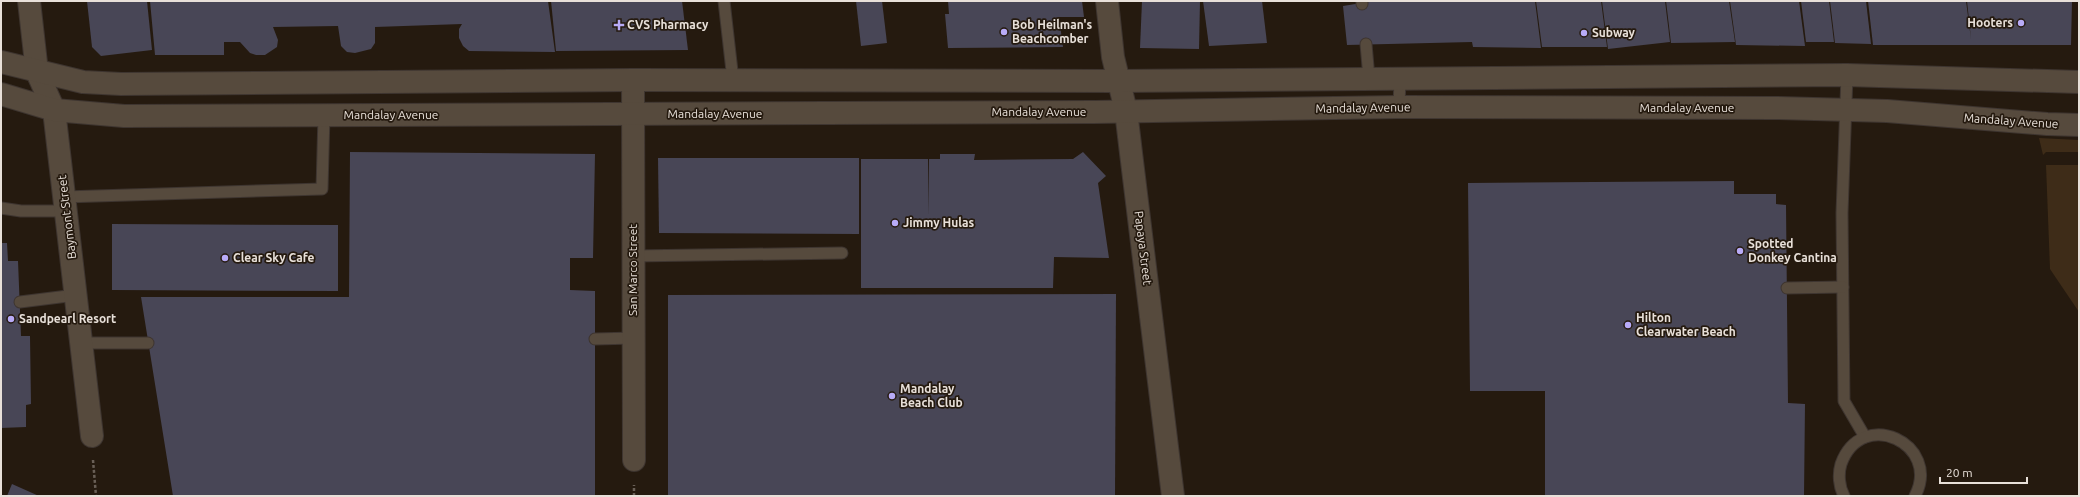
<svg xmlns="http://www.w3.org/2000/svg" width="2080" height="497" font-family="Ubuntu,sans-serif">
<rect width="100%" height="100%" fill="#251a0f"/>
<g fill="#3e2c18">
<path d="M2039,138L2079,140V152H2046L2043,155Z"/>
<path d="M2046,165H2079V312L2050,269Z"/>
</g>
<g fill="#484656">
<path d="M87,1H147L152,50L101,56L92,47Z"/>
<path d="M150,1H548L555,52L469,51L463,46L459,38V29L462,24L375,27V43L371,49L355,53L347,52L341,46L338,26L273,27L278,40L277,47L265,55H256L250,53L240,42H224V55H155Z"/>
<path d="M551,1H682L688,50L556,51Z"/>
<path d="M856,1H882L887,43L861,46Z"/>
<path d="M948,1H1082L1084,17H1059L1063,47L948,48L945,14H949Z"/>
<path d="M1142,1H1200L1199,49L1140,48Z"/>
<path d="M1203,1H1262L1267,43L1209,46Z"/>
<path d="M1374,1H1535L1541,48L1473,47L1472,42L1347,45L1343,6Z"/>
<path d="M1536,1H1601L1607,47H1542Z"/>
<path d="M1602,1H1665L1670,42L1608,49Z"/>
<path d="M1666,1H1729L1735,42L1671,43Z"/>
<path d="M1730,1H1799L1805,46L1736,45Z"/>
<path d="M1801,1H1829L1834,42H1806Z"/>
<path d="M1830,1H1866L1871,44L1835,43Z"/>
<path d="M1868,1H1966L1971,39L1967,1H2072L2071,45H1873Z"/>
<path d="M350,152L595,154L593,258H570V290L595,291V496H173L141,297H349Z"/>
<path d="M1083,152L1106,176L1098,183L1109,258L1054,257L1053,288H861V159H928L929,216V159H940V154H975L974,160L1073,159Z"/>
<path d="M658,158H859V234L659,233Z"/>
<path d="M1734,181V194H1776V204L1786,205L1788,403L1805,404L1804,496H1545V391H1470L1468,183Z"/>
<path d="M112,224L338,225V291L112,290Z"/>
<path d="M1,243H7L8,261H18L21,336H30L31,404L26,405V427L1,428Z"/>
<path d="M1116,294L1115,496H668V295Z"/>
<path d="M12,484L39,496H7Z"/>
</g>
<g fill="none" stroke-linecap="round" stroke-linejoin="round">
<g stroke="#3e3530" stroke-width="13">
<g id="service">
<path d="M724,1L733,80"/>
<path d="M1362,1V4"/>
<path d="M1366,44L1369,78"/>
<path d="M1847,75L1842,213L1844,401L1865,437"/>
<path d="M1399,107L1400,78"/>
<path d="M64,197L322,189L324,115"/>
<path d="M1,208L21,211H66"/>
<path d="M633,256L842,253"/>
<path d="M1787,288L1843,287"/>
<path d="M20,302L76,295"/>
<path d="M595,339L634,338"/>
<path d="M81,343H148"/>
<path d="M1844,496C1839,487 1838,474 1841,464C1862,406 1942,444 1915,496"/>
</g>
</g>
<g stroke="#3e3530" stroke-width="24">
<g id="minor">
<path d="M29,1L37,72L54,110L92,436"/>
<path d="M1107,1L1113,57L1126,111L1131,153L1173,496"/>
<path d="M633,80L634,460"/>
</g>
</g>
<g stroke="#3e3530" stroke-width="24">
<g id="tertiary">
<path d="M1,62L83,82L121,84L633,80L1118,81L1847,75L2079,82"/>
<path d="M1,94L54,110L124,116L1095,112L1399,107L1776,108L1887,111L2047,124L2079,125"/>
</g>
</g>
<g stroke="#695f56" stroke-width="2.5" stroke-dasharray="3 2" stroke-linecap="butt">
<path d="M93,460L96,496"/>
<path d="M634,496V485"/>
</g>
<use href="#service" stroke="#564a3d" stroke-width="11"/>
<use href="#minor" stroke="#564a3d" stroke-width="22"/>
<use href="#tertiary" stroke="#564a3d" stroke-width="22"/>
</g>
<g fill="#b8abf7" stroke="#251a0f" stroke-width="1.5">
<circle cx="2021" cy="23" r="4"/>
<path d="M617 19h4v4h4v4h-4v4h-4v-4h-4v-4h4z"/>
<circle cx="1004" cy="32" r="4"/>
<circle cx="1584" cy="33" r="4"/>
<circle cx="895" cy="223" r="4"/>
<circle cx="1740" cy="251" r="4"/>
<circle cx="225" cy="258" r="4"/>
<circle cx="11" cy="319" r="4"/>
<circle cx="1628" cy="325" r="4"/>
<circle cx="892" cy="396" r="4"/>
</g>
<g text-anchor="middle" stroke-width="3.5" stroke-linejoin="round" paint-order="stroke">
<g font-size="12" font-weight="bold" fill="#e8e0d9" stroke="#251a0f" text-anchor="start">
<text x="2013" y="27" text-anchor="end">Hooters</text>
<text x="627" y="29">CVS Pharmacy</text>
<text x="1012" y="29">Bob Heilman's<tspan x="1012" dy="14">Beachcomber</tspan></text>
<text x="1592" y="37">Subway</text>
<text x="903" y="227">Jimmy Hulas</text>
<text x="1748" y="248">Spotted<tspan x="1748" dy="14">Donkey Cantina</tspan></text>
<text x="233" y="262">Clear Sky Cafe</text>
<text x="1636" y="322">Hilton<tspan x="1636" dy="14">Clearwater Beach</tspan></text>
<text x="19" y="323">Sandpearl Resort</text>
<text x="900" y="393">Mandalay<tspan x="900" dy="14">Beach Club</tspan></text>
</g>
<g font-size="12" fill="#e8e0d9" stroke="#251a0f">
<text transform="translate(1363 108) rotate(-1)" y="4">Mandalay Avenue</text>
<text x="1687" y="112">Mandalay Avenue</text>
<text x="1039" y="116">Mandalay Avenue</text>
<text x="715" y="118">Mandalay Avenue</text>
<text x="391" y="119">Mandalay Avenue</text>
<text transform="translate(2011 121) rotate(4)" y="4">Mandalay Avenue</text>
<text transform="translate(67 217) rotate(-97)" y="4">Baymont Street</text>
<text transform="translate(1143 248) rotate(83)" y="4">Papaya Street</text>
<text transform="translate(633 270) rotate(-90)" y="4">San Marco Street</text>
</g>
</g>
<rect width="2080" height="497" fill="none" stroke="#e8e0d9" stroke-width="4"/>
<path d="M1940 477v6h87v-6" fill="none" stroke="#e8e0d9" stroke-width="2"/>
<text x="1946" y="477" font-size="12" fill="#e8e0d9" stroke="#251a0f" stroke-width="3" paint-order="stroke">20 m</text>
</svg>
